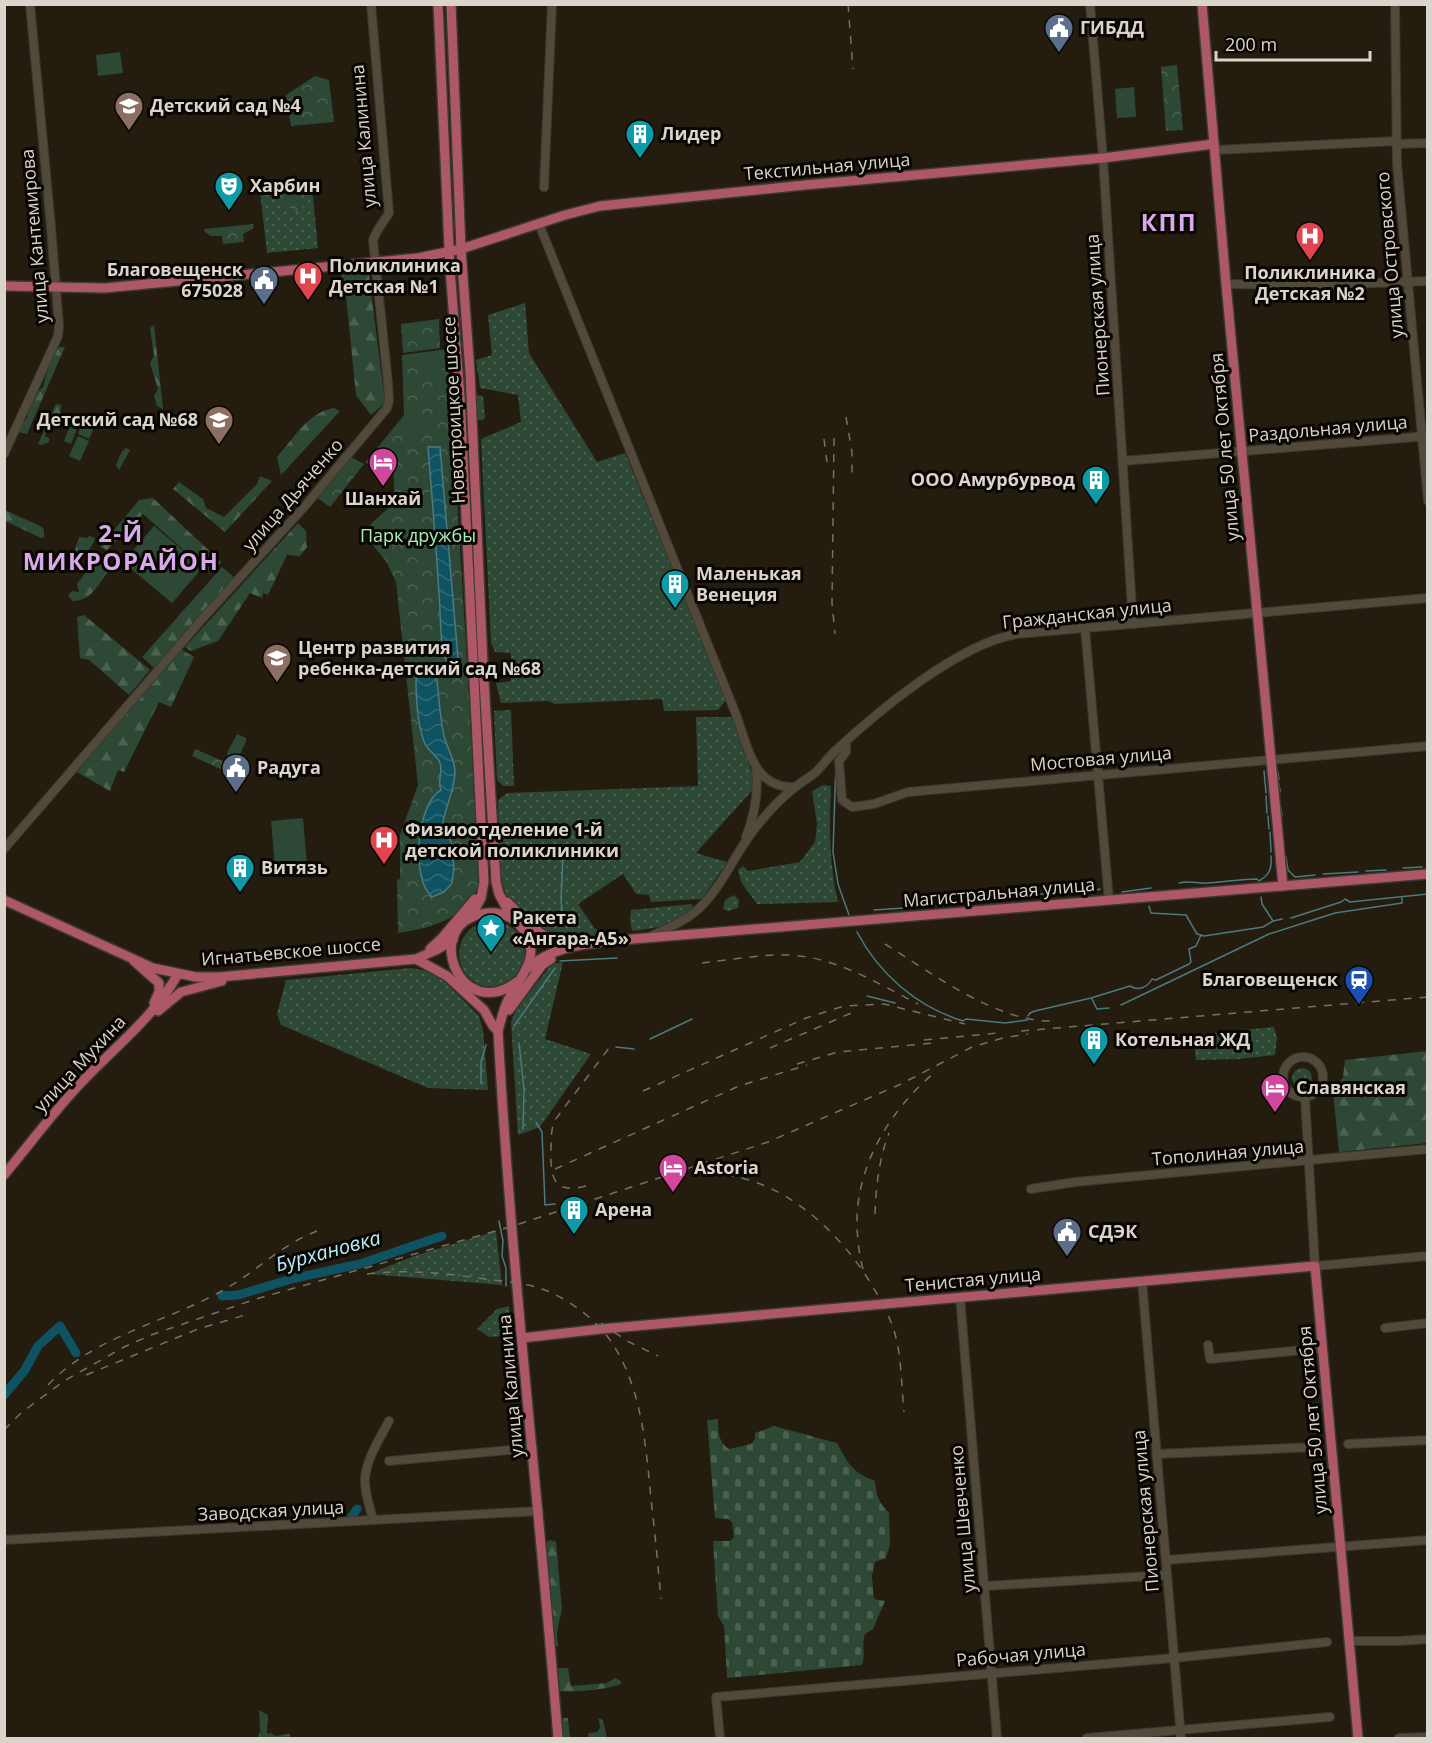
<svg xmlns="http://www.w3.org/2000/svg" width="1432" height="1743" font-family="'Open Sans',sans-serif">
<defs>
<pattern id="grass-dots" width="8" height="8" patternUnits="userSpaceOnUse" patternTransform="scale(1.5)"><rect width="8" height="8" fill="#2d4936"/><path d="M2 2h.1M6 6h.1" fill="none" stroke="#4b6252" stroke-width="1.8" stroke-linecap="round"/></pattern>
<pattern id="forest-firs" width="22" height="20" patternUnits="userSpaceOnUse" patternTransform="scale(1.5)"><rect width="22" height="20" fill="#2d4936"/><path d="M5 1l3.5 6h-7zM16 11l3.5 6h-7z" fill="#4b6252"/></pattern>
<pattern id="cemetery-stones" width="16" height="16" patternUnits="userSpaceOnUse" patternTransform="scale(1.5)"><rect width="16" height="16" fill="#2d4936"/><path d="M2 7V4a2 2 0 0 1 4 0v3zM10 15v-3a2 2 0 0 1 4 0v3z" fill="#4b6252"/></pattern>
<pattern id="park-crowns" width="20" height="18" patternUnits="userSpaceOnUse" patternTransform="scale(1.5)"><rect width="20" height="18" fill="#2d4936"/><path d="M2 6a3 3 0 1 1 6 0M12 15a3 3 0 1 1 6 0" fill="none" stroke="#4b6252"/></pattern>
<pattern id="water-waves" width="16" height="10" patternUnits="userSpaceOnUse" patternTransform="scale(1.5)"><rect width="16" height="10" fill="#0f5362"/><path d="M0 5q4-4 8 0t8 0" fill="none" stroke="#316b77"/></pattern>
</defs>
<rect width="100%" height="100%" fill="#231c0f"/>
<g fill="url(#grass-dots)">
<path d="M312,187L318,248L267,253L260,191Z"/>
<path d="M525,303L529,353L597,462L625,453L727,699L718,710L664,711L662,699L555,704L548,701L501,703L496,683L511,681V653L495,652L491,643L481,439L521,422L518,395L480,388L476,360L492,355L488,315Z"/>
<path d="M477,395L483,396L485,418L483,420H478L477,417Z"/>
<path d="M511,710L514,786H503L497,780L494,711Z"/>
<path d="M696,717H734L756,786L696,853L727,862L702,899L651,902L649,895L636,894L623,874L578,904L595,929L616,933L582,940L538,929L507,898L500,880L498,800L507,793L698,786Z"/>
<path d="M823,785L831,786C829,826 829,863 838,902L757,904L741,882L738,870L743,866L748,871L800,862L815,842L817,824L812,791Z"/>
<path d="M734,895L739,900L738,908L728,911L723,909L725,900Z"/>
<path d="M692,904L693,911C673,924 656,929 632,931L630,920L631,910Z"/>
<circle cx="492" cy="954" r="33"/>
<path d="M563,962L545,1039L591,1054L540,1127L518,1135L511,1022L516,1009L552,964Z"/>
<path d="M411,968L427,971L440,977L479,1016L483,1030L488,1090L428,1088L281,1025L277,1014L286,980Z"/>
<path d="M1274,1027L1277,1038L1275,1055L1239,1059L1196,1060L1193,1035Z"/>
<circle cx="1302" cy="1078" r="10"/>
<path d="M496,1231L502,1285L369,1274L414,1256Z"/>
<path d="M509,1306L510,1326L505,1336L489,1337L477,1329L497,1309Z"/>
</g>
<g fill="url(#forest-firs)">
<path d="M368,267L385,403L371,415L356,395L346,296L339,270Z"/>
<path d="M154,325L163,409L157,406L154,396L158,389L150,363L154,356L150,328Z"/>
<path d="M59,347H65L27,434L18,432L19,428L27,418L34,395L43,387L50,360Z"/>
<path d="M56,404L61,405C62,415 55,427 46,432L45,436L49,438V442L41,445L38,444Z"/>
<path d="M334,408L340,411L281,475L277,457C294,438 308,412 334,408Z"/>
<path d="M126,448L130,450L119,470L116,465C119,459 120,452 126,448Z"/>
<path d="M260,476L272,481L225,532L173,489L179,482L203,499L206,508L224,517L257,484Z"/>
<path d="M153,498L221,562L211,574L143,514L107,550L100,547L139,500Z"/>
<path d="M5,510L42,527L44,530V537L41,538L5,521Z"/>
<path d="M298,523L306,531L307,547L300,556L287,555L268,595L263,593L262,598L250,593L218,641L191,651L185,647Z"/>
<path d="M89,536L95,538C93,546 86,556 78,558L75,550L79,537L87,538Z"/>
<path d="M98,556H101L106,561L108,571C99,584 91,601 73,601L68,596L72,591L79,592L77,584Z"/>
<path d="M222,567L235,578L154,668L142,657Z"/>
<path d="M84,615L150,670L129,695L89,660L80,658L77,617Z"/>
<path d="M179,648L194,657L171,707L159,702L124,772L118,770L110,791L73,770Z"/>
<path d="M1427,1051V1143L1339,1152L1333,1092L1343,1077L1345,1060Z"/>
<path d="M550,1540L556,1542L562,1609L557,1632L558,1646H553L543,1545Z"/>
<path d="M558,1668H568L571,1686L607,1683L615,1678L621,1681V1684C609,1689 573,1693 560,1691Z"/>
<path d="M259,1710L268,1715L267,1734L271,1733L275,1736L290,1734V1738H258L260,1731Z"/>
<path d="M561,1718H568L570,1738H563Z"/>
<path d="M599,1719L603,1720L607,1738H588L589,1733L597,1732L600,1728Z"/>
</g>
<path fill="url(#cemetery-stones)" d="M718,1419C718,1431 718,1442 729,1449L751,1444L755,1439V1433L774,1426L837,1443C848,1464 852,1472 875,1481C876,1495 879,1503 889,1513L890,1545L886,1558L875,1562L872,1576L874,1599L885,1601L873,1629L865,1634C861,1645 866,1654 862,1665L727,1678L724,1626L718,1616L713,1541H730L734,1537L732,1522L728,1519L715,1518L707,1420Z"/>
<g fill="url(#park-crowns)">
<path d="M1177,65L1183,130L1166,131L1161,67Z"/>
<path d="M315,76L329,80L334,122L291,126L286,95Z"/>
<path d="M310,189L311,196L299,213L275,199L285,190Z"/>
<path d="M253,224L254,228L243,234L244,242L223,244L222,236H211L205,232L204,229Z"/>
<path d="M439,319L440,348L403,353L401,324Z"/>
<path d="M448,349L450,412L448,435L454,448L480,880C470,918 432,928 398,933L397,880L400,879V835L418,785L396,582L386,561L362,532L395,502L393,466L365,463L404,415L402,355Z"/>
<path d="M82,423L94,427L89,439L78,434Z"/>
<path d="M351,457L364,464L330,507L315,496Z"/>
<path d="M195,749L232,765L229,773L192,756Z"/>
</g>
<g fill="#2d4936">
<path d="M120,52L123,73L98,76L96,55Z"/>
<path d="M1134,87L1136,117L1117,118L1115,89Z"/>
<path d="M442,353V375L428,369L420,368V354Z"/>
<path d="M418,415L419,435L393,433L407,416Z"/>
<path d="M71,423L78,426L71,444L64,441Z"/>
<path d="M78,436L89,441L80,461L69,456Z"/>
<path d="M154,526L203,567L172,603L123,562Z"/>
<path d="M426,536L427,544L402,546L401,538Z"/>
<path d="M237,734L246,738V741L238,759L234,760L228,756L227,753Z"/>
<path d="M303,818L307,865L275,868L271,821Z"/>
</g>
<g fill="url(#water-waves)" stroke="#4c7a82" stroke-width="1.5">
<path d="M428,447H440L458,658L456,662L447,663C439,643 441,615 439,594C436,542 432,498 428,447Z"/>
<path d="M434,676L437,680C439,698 440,718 444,736C447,748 455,760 455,771C455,792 443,810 442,830L451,841L454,867L452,883L444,892L432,897C410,878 417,803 441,790C437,781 443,773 440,763C437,755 429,752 425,744C417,725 416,699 416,678Z"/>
</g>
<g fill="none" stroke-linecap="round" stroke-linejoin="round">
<g stroke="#4c7a82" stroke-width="1.5">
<path d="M836,762L833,852L838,884L849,915"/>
<path d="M1264,771L1266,793"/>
<path d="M1278,772L1279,780"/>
<path d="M1279,784V787"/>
<path d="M1280,789V792"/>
<path d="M1266,796L1267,813"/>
<path d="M1281,807L1282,816"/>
<path d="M1268,816L1269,829"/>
<path d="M1270,832L1271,852"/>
<path d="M1286,857L1288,870L1295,877L1315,875"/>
<path d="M1403,868L1422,867"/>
<path d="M1366,871L1386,870"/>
<path d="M1323,874L1358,872"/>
<path d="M1179,883C1190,880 1198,884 1208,883C1225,882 1241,879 1257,879L1259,881C1269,875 1272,870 1271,856"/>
<path d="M1122,892L1151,888"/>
<path d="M1261,897L1262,904L1273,921L1282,919"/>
<path d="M1149,906L1151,913L1186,915L1197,934L1204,936L1263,927L1273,921"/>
<path d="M874,910L949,905L1020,895L1091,892L1100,889"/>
<path d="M1291,918L1341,902L1345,899L1350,902L1428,894"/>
<path d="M561,922L563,920L561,900L563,856"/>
<path d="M857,932C879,974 917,1007 963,1021L966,1019L1005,1023L1027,1020"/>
<path d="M560,961L617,958"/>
<path d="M867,996L895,1003"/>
<path d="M1092,999L1097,1009L1109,1008"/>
<path d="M1121,1005L1269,934L1335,913L1402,903V898"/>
<path d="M1028,1016L1030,1013L1035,1011L1091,998L1130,986C1138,991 1147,988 1152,979L1156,980L1189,964L1191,962L1189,949L1196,946L1201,935"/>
<path d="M514,1026L555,968"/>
<path d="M650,1039L692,1019"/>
<path d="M519,1043L524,1089L523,1129"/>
<path d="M616,1047L634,1049"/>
<path d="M481,1084V1062L486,1045"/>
<path d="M536,1122L542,1132L545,1205L555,1204"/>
<path d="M499,1221L503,1241L502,1256L506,1268V1286"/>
</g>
<g stroke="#0f5362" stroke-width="9">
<path d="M222,1296L238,1295L295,1278L360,1264L442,1236"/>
<path d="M4,1395L25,1370L38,1346L60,1326L76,1353"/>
<path d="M350,1519L357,1509"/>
</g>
<g stroke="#3d3731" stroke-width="10">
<g id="minor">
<path d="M1090,4L1103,158L1133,624"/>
<path d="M1395,4L1397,164L1428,501"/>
<path d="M1396,144L1428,143"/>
<path d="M1215,150L1396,141"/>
<path d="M544,187L552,4"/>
<path d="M539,224L735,712C748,745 752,789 795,787"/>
<path d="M1226,284L1319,285L1428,281"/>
<path d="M4,454L58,336L59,326L51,227L30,4"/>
<path d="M1123,461L1428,436"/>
<path d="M1085,628L1109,900"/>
<path d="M846,742V752L839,761L842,800L852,807L874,804L908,792L1428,746"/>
<path d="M746,837C755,814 759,793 756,769"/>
<path d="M4,849L203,618L305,506L387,408L389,401L388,383L373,240C377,229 383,223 389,213L371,4"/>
<path d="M651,936C666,929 682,923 695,912C722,889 734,854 756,827C767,813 780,799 794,788C801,782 809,778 816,772C822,766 828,758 834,752C878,711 957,645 1016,634L1428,598"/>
<circle cx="1303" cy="1077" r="20"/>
<path d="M1305,1098L1315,1266L1428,1256"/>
<path d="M1031,1189L1075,1182L1428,1149"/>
<path d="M1142,1281L1181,1738"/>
<path d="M960,1297L997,1738"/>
<path d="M1385,1328L1428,1323"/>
<path d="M1208,1345L1210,1359L1323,1348"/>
<path d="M1348,1444L1428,1440"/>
<path d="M1157,1454L1314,1447"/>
<path d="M389,1461L533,1448"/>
<path d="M373,1520C370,1507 364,1492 365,1478C367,1458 380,1438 389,1421"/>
<path d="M4,1540L539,1511"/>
<path d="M1166,1560L1428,1540"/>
<path d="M985,1586L1167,1575"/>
<path d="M1349,1641H1399L1428,1639"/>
<path d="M720,1738L716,1697L1174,1658L1327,1642"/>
<path d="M1087,1738L1330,1717"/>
<path d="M1399,1738L1428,1737"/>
</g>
</g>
<g stroke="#3d3731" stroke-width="12">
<g id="major">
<path d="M438,4L450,269L460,396L484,882L481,898L470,918"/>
<path d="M451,4L461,249L470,372L483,664L496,882L499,894L512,918"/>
<path d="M1202,4L1226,284L1283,886"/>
<path d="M4,286L105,288L418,258L461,249L565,215L600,206L805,185L1103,158L1214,144"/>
<path d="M4,900L153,968L196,977H219L416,959L436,950L453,940"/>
<path d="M507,902L534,928L543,935L573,946"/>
<path d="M430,949L442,938L475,899"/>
<path d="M416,959L447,976L484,1010L493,1026L498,1031"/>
<path d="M134,961L159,983V992L154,1003"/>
<path d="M527,969C553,945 588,944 621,940L1428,874"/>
<path d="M518,981C459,1027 419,921 487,913C501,911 515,918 523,929C543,957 520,976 508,1000C503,1010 501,1020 498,1031C511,1267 539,1502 558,1738"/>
<path d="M509,1010L542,965L551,959"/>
<path d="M158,1011L181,992L222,981"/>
<path d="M4,1175C29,1145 52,1114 78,1086C112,1049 153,1019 178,974"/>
<path d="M522,1338L601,1329L1315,1266L1358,1738"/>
</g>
</g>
<use href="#minor" stroke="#51493a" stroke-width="8"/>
<use href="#major" stroke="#ac5867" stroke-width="9"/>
<g stroke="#767065" stroke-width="1.5" stroke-dasharray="8 8" stroke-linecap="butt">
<path d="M848,4L853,69"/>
<path d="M846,417L852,452V475"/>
<path d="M834,438L832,603L835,634"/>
<path d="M824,439L827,462"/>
<path d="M885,944C930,972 998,1023 1053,1021"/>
<path d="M702,963C730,960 760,954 789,955C836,957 877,983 918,1004"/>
<path d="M1021,1031L1428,997"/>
<path d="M924,1040L997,1033"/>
<path d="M770,1048L856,1011"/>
<path d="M797,1064L838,1052L933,1043"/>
<path d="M643,1091L806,1018L844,1006L884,1004L965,1024"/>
<path d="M555,1169L739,1086L807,1065"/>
<path d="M678,1177C774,1156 856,1241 891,1322C902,1349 901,1383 904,1412"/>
<path d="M586,1186C553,1195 550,1177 551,1148C551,1138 551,1129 555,1120L612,1044"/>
<path d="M875,1214C876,1186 879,1159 889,1133"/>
<path d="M863,1269C859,1256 858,1241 857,1228C855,1167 889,1111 935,1072"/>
<path d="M367,1274C407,1269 445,1273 485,1279C507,1282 532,1283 552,1293C575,1304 600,1323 614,1346C642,1391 646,1447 651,1499C655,1533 658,1566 661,1599"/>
<path d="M601,1323L627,1341L658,1356"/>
<path d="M86,1375L198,1329L245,1315"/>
<path d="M48,1385C93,1337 163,1323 220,1292C254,1274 280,1245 317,1231"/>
<path d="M4,1430L21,1413L64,1381L124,1347L151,1335L256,1299L513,1226L768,1142L901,1084L972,1047L1003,1038L1028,1034"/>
</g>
</g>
<defs>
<g id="civic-pin" transform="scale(1.5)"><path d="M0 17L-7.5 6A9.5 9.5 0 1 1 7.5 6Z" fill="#5c6f8a" stroke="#0a0703"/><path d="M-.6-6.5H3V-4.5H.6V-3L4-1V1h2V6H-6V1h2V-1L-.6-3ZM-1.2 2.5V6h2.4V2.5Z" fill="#fff"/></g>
<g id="school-pin" transform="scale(1.5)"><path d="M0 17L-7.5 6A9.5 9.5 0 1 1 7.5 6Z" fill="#8d6e63" stroke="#0a0703"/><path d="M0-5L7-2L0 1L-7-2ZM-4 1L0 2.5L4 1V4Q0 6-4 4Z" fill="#fff"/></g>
<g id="building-pin" transform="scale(1.5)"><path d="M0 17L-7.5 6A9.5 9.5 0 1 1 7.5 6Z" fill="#0f9aa8" stroke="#0a0703"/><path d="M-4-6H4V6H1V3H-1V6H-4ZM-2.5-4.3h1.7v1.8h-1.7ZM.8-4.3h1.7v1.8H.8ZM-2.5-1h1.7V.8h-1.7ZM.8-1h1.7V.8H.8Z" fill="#fff"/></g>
<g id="theatre-pin" transform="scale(1.5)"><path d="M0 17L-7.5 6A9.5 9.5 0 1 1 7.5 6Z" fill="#0f9aa8" stroke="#0a0703"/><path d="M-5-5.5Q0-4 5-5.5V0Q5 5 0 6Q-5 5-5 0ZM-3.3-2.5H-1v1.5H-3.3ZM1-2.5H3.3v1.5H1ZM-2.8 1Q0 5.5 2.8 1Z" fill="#fff"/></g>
<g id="hospital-pin" transform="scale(1.5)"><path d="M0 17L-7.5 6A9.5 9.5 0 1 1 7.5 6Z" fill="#e0444e" stroke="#0a0703"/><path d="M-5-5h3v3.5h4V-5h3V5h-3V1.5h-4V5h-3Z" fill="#fff"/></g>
<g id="hotel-pin" transform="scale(1.5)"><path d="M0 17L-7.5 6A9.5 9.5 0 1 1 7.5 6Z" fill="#d1479c" stroke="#0a0703"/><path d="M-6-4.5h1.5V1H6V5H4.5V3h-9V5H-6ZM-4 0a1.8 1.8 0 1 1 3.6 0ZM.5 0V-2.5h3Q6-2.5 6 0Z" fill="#fff"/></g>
<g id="sight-pin" transform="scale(1.5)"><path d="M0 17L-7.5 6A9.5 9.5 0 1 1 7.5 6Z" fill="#0f9aa8" stroke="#0a0703"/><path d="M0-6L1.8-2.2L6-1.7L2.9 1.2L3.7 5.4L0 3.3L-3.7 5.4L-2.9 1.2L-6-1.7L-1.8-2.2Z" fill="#fff"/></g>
<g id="station-pin" transform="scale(1.5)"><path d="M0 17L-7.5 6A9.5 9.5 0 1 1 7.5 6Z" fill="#1a4fb4" stroke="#0a0703"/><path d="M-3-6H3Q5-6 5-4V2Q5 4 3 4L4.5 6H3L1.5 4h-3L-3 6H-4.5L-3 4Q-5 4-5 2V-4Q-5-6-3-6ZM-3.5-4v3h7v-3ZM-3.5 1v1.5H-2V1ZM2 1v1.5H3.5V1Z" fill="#fff"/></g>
</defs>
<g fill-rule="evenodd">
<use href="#civic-pin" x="1059" y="28"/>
<use href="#school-pin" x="129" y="106"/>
<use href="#building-pin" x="640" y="134"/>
<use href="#theatre-pin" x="229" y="186"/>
<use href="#hospital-pin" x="1310" y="236"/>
<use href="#hospital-pin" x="308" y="276"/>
<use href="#civic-pin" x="264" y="280"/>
<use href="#school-pin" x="219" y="420"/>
<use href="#hotel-pin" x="383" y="462"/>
<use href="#building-pin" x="1096" y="480"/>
<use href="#building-pin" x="675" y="584"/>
<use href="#school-pin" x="277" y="658"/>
<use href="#civic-pin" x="236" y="768"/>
<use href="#hospital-pin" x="384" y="840"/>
<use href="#building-pin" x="240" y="868"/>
<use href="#sight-pin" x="491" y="928"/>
<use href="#station-pin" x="1359" y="980"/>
<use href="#building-pin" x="1094" y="1040"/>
<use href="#hotel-pin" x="1275" y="1088"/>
<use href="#hotel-pin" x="673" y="1168"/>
<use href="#building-pin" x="574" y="1210"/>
<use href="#civic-pin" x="1067" y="1232"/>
</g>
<g text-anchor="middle" stroke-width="6" stroke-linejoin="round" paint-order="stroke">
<g font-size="18" font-weight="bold" fill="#d9d4cc" stroke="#0a0703" text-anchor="start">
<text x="1080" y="34">ГИБДД</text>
<text x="150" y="112">Детский сад №4</text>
<text x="661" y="140">Лидер</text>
<text x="250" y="192">Харбин</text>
<text x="329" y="272">Поликлиника<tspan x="329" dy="21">Детская №1</tspan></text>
<text x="243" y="276" text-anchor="end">Благовещенск<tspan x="243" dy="21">675028</tspan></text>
<text x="1310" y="279" text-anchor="middle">Поликлиника<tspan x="1310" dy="21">Детская №2</tspan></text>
<text x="198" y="426" text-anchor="end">Детский сад №68</text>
<text x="1075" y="486" text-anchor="end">ООО Амурбурвод</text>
<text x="383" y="505" text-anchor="middle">Шанхай</text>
<text x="696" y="580">Маленькая<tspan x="696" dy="21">Венеция</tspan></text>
<text x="298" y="654">Центр развития<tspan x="298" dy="21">ребенка-детский сад №68</tspan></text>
<text x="257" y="774">Радуга</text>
<text x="405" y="836">Физиоотделение 1-й<tspan x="405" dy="21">детской поликлиники</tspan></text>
<text x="261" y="874">Витязь</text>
<text x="512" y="924">Ракета<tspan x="512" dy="21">«Ангара-А5»</tspan></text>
<text x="1338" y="986" text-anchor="end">Благовещенск</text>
<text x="1115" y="1046">Котельная ЖД</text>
<text x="1296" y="1094">Славянская</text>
<text x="694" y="1174">Astoria</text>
<text x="595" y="1216">Арена</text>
<text x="1088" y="1238">СДЭК</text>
</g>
<g font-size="18" fill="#d9d4cc" stroke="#0a0703">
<text transform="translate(364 136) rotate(-95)" y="6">улица Калинина</text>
<text transform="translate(827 167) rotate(-5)" y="6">Текстильная улица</text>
<text transform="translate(35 236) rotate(-95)" y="6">улица Кантемирова</text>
<text transform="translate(1390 255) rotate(-95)" y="6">улица Островского</text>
<text transform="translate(1098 315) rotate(-94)" y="6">Пионерская улица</text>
<text transform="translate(454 410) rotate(-93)" y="6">Новотроицкое шоссе</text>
<text transform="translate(1328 429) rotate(-5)" y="6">Раздольная улица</text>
<text transform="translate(1225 447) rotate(-95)" y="6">улица 50 лет Октября</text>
<text transform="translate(293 495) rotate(-49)" y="6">улица Дьяченко</text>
<text transform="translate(1087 614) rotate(-6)" y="6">Гражданская улица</text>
<text transform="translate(1101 759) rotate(-5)" y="6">Мостовая улица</text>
<text transform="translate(999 893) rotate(-5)" y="6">Магистральная улица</text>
<text transform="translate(291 952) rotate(-5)" y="6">Игнатьевское шоссе</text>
<text transform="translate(80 1064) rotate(-47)" y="6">улица Мухина</text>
<text transform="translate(1228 1153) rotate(-5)" y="6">Тополиная улица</text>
<text transform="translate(973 1280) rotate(-5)" y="6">Тенистая улица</text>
<text transform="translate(511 1386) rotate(-95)" y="6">улица Калинина</text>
<text transform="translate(1313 1420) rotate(-95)" y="6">улица 50 лет Октября</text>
<text transform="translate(271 1511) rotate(-3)" y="6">Заводская улица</text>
<text transform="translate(1146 1511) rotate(-95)" y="6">Пионерская улица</text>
<text transform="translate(963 1519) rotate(-95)" y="6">улица Шевченко</text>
<text transform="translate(1021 1655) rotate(-5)" y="6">Рабочая улица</text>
</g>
<g font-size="18" fill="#a8eebc" stroke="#0a0703">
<text x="418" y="542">Парк дружбы</text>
</g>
<g font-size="20" font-style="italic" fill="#b4eafa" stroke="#0a0703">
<text transform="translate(328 1251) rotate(-15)" y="7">Бурхановка</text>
</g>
<g font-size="24" font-weight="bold" letter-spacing="1.5" fill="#d7abeb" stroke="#0a0703">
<text x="1169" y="231">КПП</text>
<text x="121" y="542">2-Й<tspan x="121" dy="28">МИКРОРАЙОН</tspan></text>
</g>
</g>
<rect width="1432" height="1743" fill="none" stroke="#d9d4cc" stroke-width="12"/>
<path d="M1216 51v9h154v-9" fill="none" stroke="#d9d4cc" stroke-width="3"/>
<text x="1225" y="51" font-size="18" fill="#d9d4cc" stroke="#0a0703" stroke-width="4.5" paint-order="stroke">200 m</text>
</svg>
